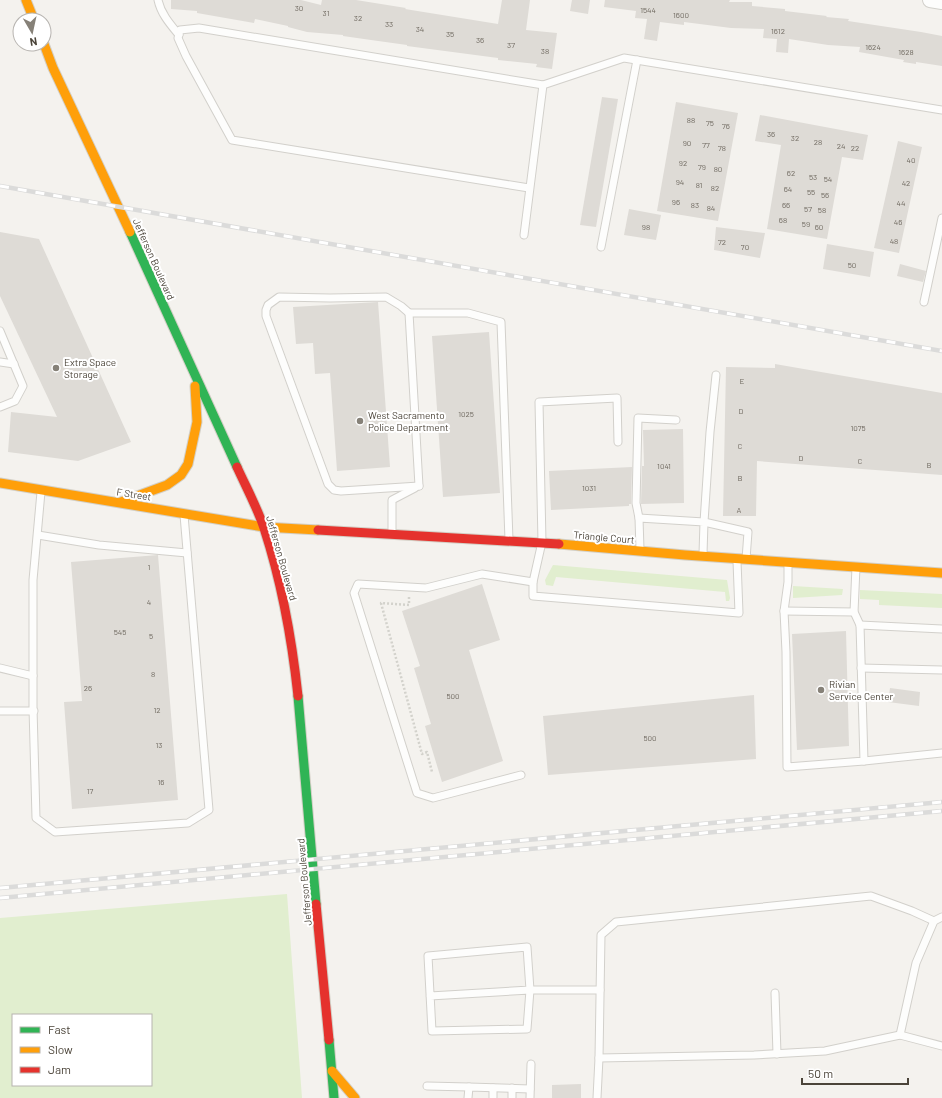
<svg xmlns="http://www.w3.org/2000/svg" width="942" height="1098" font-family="Barlow,sans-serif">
<rect width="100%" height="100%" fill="#f4f2ee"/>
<g fill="#e1eecf" fill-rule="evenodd">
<path d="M553,565L727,580L730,598L729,601H726L725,592L556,577L553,586L546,585L545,580Z"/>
<path d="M793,586L843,589L842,595L793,598Z"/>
<path d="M860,590L942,594V608L879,605V600L860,599Z"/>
<path d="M287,894L302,1098H0V918ZM13,1015H151V1085H13Z"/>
</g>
<g fill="#dedbd6">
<path d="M171,0H301L321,5L322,0H356L406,8L405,9L498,24L502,0H530L526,30L557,33L552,69L536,67L537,64L498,60V58L407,46V45L371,40L343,36V35L307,32L288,27V26L255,19L254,23L197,13V11L171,9Z"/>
<path d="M572,0H590L588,14L570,11Z"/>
<path d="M605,0H730L729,2H752V6L785,9V11L827,16L826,17L849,19L848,21L921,32L942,36V66L916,62V64L903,62L904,60L859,52L860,47L828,45L789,39L788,53L776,52L777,39L763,38L764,29L731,28L684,22V25L660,22L657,41L644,39L647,19L635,18L636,11L604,7Z"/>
<path d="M602,97L618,99L596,227L580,225Z"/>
<path d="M676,102L738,113L718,221L657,211Z"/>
<path d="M760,115L868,135L863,160L842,157L827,239L767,229L781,145L755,141Z"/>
<path d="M898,141L922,147L899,253L874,248Z"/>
<path d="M629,209L661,215L656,240L624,235Z"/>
<path d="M716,227L765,233L760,258L714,250Z"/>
<path d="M0,232L39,239L131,442L78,461L8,452L11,412L57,417L0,296Z"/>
<path d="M827,244L874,252L870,277L823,269Z"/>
<path d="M900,264L926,271L923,282L897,276Z"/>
<path d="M378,302L390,467L337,471L330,373L315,374L313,343L296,344L293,307Z"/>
<path d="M489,332L500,493L443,497L432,336Z"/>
<path d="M775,364L942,393V475L757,461L756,516H723L726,367L775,368Z"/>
<path d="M683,429L684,503L641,504L642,466H644L643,430Z"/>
<path d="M632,467L631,504H629V506L551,510L549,471Z"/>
<path d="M158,555L178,800L72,809L64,702L82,701L71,562Z"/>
<path d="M482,584L500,640L469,650L503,761L442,782L425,726L431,724L414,668L420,666L402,611Z"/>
<path d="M846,631L849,746L797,750L792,634Z"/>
<path d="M890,688L920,692L919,706L888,702Z"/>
<path d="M754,695L756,759L548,775L543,716Z"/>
<path d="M581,1084V1098H552V1085Z"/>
</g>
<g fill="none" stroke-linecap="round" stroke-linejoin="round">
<g stroke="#d2d0cb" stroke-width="9">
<g id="lane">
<path d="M158,0C161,14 170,24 179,35"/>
<path d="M529,188L232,140L186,56L178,38L180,30L199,28L543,85"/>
<path d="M524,235L543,85L624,58L942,110"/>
<path d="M601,247L637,60"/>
<path d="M924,302L942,218"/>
<path d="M409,313L401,306L386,297L330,298L279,297L268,305L266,310V316L328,484L334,490L341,491L419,486"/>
<path d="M0,331L23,386L15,401L0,407"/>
<path d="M0,362L14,364"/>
<path d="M716,375L710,432L704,522L748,532L746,559"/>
<path d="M419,486L409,313H468L501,322L509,540"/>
<path d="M41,492L33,580V708L36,818L55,832L188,823L209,810L184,515"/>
<path d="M639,518L636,503L638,418L676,420"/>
<path d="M392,533V500L415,488"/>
<path d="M38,535L99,545L187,553"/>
<path d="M640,550L639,518L704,522L703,554"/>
<path d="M788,564V582L784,611L786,652L787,767L864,761L860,625L854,612L856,567"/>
<path d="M533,582V596L739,613L737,561"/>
<path d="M784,611L854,612"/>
<path d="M860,625L942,629"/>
<path d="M0,668L33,676"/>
<path d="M861,668L942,670"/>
<path d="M0,711H34"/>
<path d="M864,761L942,753"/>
<path d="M521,775L433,798L417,793L354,593L358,584L426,588L482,574L533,582L542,542L539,402L617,398L618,442"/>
<path d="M775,993L777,1054"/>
<path d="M430,996L530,990L527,1029L432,1031L428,956L527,947L530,990H600"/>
<path d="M900,1035L916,963L934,921L942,917"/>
<path d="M599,1058L754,1055L825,1051L900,1035L942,1046"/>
<path d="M427,1086L469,1087"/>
<path d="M493,1097V1088"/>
<path d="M512,1097V1088"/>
<path d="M468,1098L469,1087L530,1089"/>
<path d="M530,1098L531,1064"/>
<path d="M597,1098L599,1058L601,935L616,922L871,896L912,911L934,921"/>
</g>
</g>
<g stroke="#d2d0cb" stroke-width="16">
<path id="street" d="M930,0L942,2"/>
</g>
<g stroke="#d3cfc5" stroke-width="11">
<g id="fast">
<path d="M130,232L237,467"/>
<path d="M298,696L316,904"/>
<path d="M329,1040L334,1098"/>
</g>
</g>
<g stroke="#d3cfc5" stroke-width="11">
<g id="slow">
<path d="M26,0L34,20"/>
<path d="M44,44L53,68L130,232"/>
<path d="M0,483L264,527L318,530"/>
<path d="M121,502L167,485L181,475L188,464L197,422L195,386"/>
<path d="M559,544L685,555L942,573"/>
<path d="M332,1071L355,1098"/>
</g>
</g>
<g stroke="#d3cfc5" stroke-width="11">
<g id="jam">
<path d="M237,467C246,487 257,507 264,528C282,583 292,640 298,696"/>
<path d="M318,530L559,544"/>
<path d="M316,904L329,1040"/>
</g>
</g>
<path stroke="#d3d2cc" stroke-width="2.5" stroke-dasharray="2 2" stroke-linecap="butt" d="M409,597V605L381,603L422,754L427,752L432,772"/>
<use href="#lane" stroke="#fdfdfc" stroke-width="7"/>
<use href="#street" stroke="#fdfdfc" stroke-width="14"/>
<use href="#fast" stroke="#30b455" stroke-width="9"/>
<use href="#slow" stroke="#ff9f0a" stroke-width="9"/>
<use href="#jam" stroke="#e5322d" stroke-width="9"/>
<g stroke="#dbdbda" stroke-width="4.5">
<g id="rail">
<path d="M0,186L942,351"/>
<path d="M0,888L942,802"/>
<path d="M0,898L942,811"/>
</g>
</g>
<use href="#rail" stroke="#fff" stroke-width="3" stroke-dasharray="9" stroke-linecap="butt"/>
</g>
<g fill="#868178" stroke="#fff" stroke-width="1.5">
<circle cx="56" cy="368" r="4"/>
<circle cx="360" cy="421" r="4"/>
<circle cx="821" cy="690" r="4"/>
</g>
<g text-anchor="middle" stroke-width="4" stroke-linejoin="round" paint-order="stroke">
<g font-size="8" fill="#706a61">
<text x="299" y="11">30</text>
<text x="648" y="13">1544</text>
<text x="326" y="16">31</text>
<text x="681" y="18">1600</text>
<text x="358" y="21">32</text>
<text x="389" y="27">33</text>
<text x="420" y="32">34</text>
<text x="778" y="34">1612</text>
<text x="450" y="37">35</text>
<text x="480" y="43">36</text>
<text x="511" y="48">37</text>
<text x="873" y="50">1624</text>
<text x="545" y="54">38</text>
<text x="906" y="55">1628</text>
<text x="691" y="123">88</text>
<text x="710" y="126">75</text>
<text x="726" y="129">76</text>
<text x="771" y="137">36</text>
<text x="795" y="141">32</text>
<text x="818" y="145">28</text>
<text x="687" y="146">90</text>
<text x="706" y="148">77</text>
<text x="841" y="149">24</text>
<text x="722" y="151">78</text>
<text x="855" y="151">22</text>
<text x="911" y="163">40</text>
<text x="683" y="166">92</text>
<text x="702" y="170">79</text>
<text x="718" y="172">80</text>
<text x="791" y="176">62</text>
<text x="813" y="180">53</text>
<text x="828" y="182">54</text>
<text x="680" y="185">94</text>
<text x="906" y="186">42</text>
<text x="699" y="188">81</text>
<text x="715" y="191">82</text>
<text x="788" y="192">64</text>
<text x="811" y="195">55</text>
<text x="825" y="198">56</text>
<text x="676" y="205">96</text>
<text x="901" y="206">44</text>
<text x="695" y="208">83</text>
<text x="786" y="208">66</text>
<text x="711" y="211">84</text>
<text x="808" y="212">57</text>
<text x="822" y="213">58</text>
<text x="783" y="223">68</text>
<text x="898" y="225">46</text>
<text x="806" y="227">59</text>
<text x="646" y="230">98</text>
<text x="819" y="230">60</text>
<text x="894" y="244">48</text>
<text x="722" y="245">72</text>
<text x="745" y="250">70</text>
<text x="852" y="268">50</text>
<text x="742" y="384">E</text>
<text x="741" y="414">D</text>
<text x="466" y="417">1025</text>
<text x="858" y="431">1075</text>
<text x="740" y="449">C</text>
<text x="801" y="461">D</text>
<text x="860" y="464">C</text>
<text x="929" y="468">B</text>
<text x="664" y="469">1041</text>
<text x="740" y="481">B</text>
<text x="589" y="491">1031</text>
<text x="739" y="513">A</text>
<text x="149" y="570">1</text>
<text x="149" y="605">4</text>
<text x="120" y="635">545</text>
<text x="151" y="639">5</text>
<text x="153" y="677">8</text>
<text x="88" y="691">26</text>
<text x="453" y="699">500</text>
<text x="157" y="713">12</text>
<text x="650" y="741">500</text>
<text x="159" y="748">13</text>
<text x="161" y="785">16</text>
<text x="90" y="794">17</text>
</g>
<g font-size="10" fill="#4b4439" stroke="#fff">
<text transform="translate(154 259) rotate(66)" y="4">Jefferson Boulevard</text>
<text transform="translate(134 494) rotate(9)" y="4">F Street</text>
<text transform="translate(604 537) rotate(5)" y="4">Triangle Court</text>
<text transform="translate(282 558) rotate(74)" y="4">Jefferson Boulevard</text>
<text transform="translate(304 882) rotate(-95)" y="4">Jefferson Boulevard</text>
</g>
<g font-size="10" fill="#4b4439" stroke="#fff" text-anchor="start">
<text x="64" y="366">Extra Space<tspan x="64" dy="12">Storage</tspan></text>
<text x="368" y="419">West Sacramento<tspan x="368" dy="12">Police Department</tspan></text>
<text x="829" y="688">Rivian<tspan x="829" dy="12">Service Center</tspan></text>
</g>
</g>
<rect x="12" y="1014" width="140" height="72" fill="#ffffff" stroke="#b7b4b0"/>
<rect x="20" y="1027" width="20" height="6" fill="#30b455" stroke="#b7b4b0"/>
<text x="48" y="1034" font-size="12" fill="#4b4439">Fast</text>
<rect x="20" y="1047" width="20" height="6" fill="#ff9f0a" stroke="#b7b4b0"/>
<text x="48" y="1054" font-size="12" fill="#4b4439">Slow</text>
<rect x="20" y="1067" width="20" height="6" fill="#e5322d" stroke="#b7b4b0"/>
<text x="48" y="1074" font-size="12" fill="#4b4439">Jam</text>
<g transform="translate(32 32) rotate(171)"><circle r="19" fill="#ffffff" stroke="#b7b4b0"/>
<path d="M0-3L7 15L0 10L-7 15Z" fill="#868178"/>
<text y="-6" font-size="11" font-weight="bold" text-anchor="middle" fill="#4b4439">N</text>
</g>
<path d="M802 1078v6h106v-6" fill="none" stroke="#4b4439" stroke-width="2"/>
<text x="808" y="1078" font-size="12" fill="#4b4439" stroke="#ffffff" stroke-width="3" paint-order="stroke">50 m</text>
</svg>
